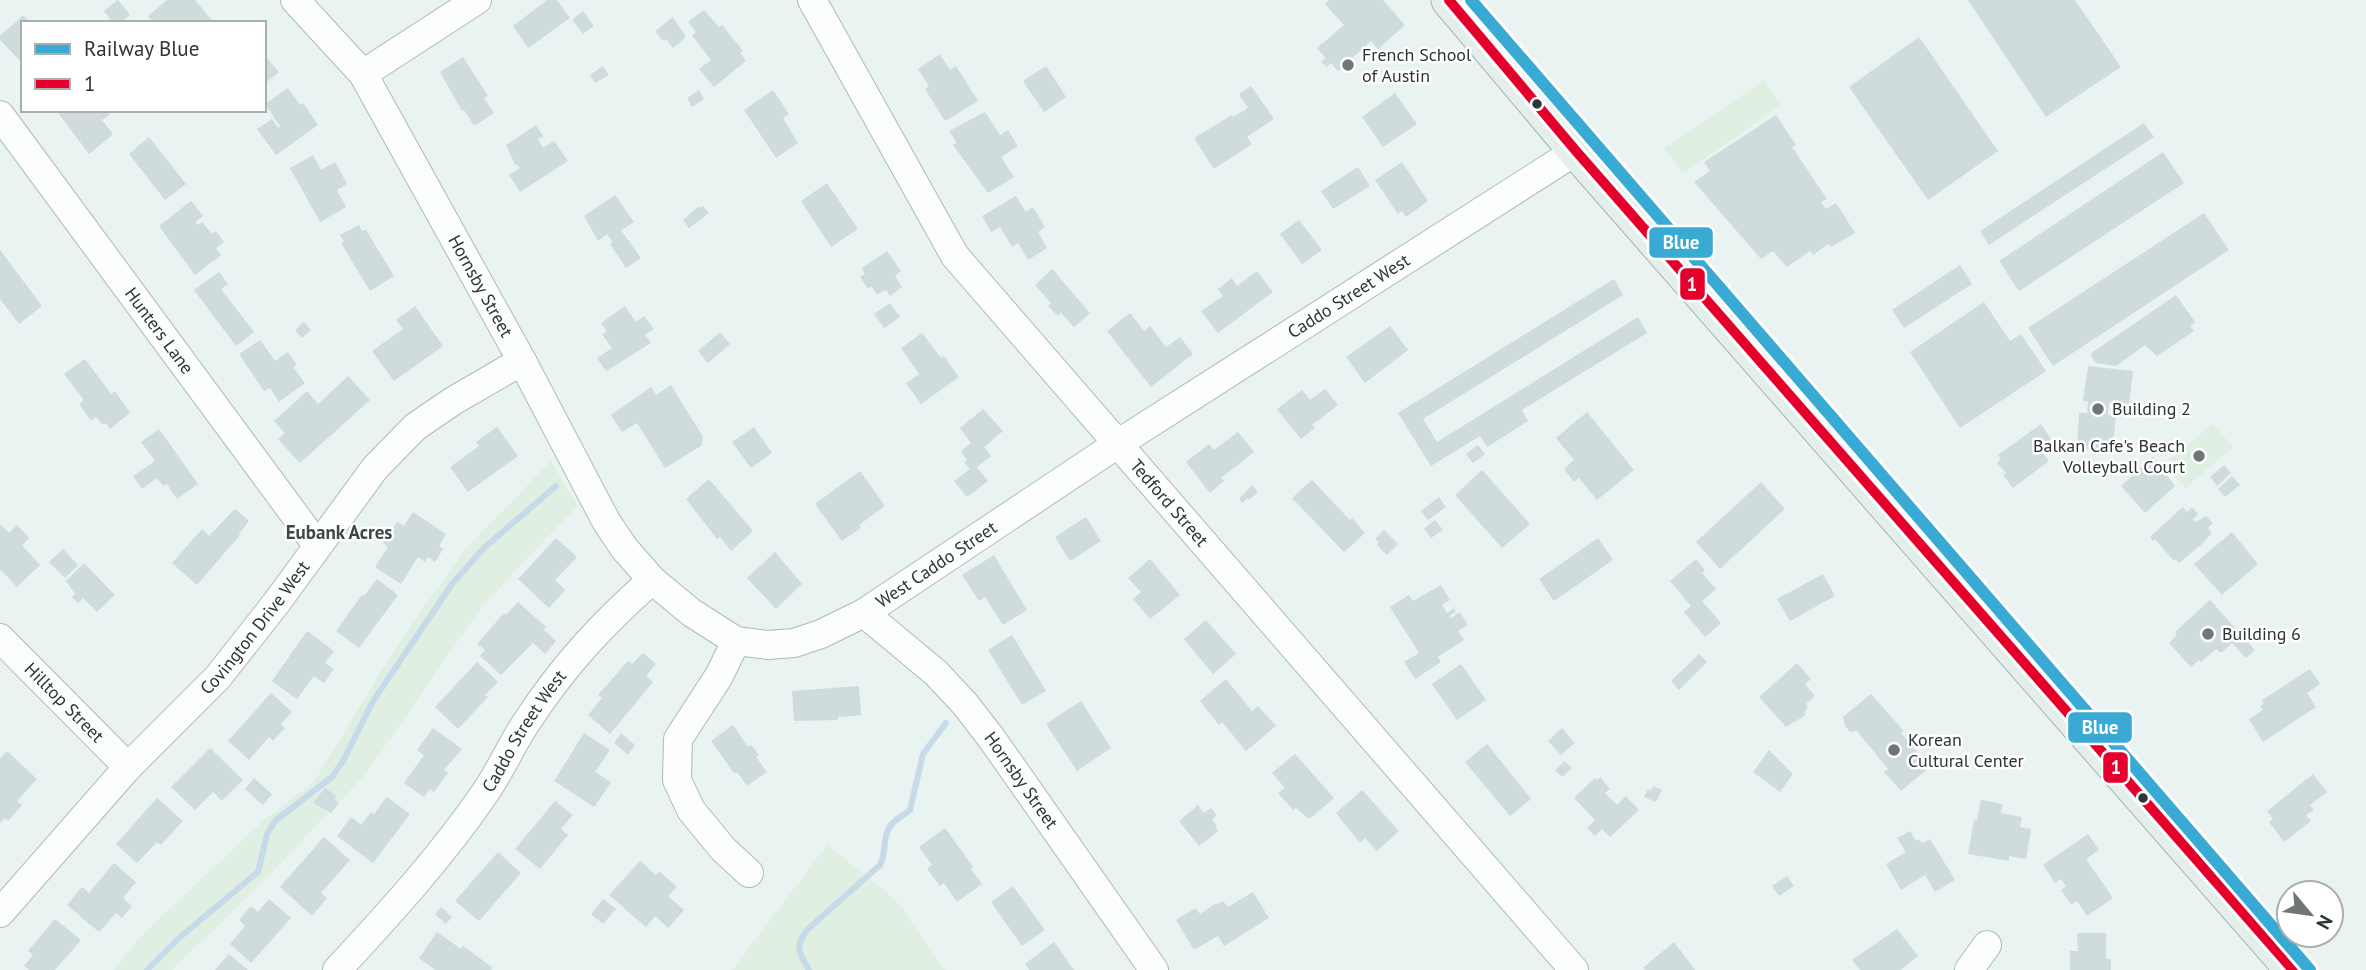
<svg xmlns="http://www.w3.org/2000/svg" width="2366" height="970" font-family="'PT Sans',sans-serif">
<rect width="100%" height="100%" fill="#e8f3f2"/>
<g fill="#e0efe2">
<path d="M1764,80L1781,105L1682,174L1664,148Z"/>
<path d="M2213,424L2233,447L2185,488L2165,464Z"/>
<path d="M551,461L577,506L480,609L365,775L260,885L172,970H114L139,938L264,820L314,782L399,642L464,551Z"/>
<path d="M827,845L895,899L945,970H732Z"/>
</g>
<g fill="none" stroke-linecap="round" stroke-linejoin="round">
<g stroke="#c6daea" stroke-width="6">
<path d="M147,970L179,938L258,872L267,834L276,820L332,777L343,761L373,701L452,584L484,548L556,486"/>
<path d="M809,970C799,952 794,948 807,930L880,865C886,854 883,841 888,830C891,821 903,816 910,810L923,754L946,723"/>
</g>
</g>
<g fill="#d0dbdd">
<path d="M118,0L130,15L121,23H113L104,11Z"/>
<path d="M167,0H195L214,23H154L148,16Z"/>
<path d="M547,0H557L570,18L528,48L513,26Z"/>
<path d="M1329,0H1383L1405,25L1378,49L1371,41L1338,71L1331,63L1327,67L1321,62L1326,58L1317,48L1344,25L1325,4Z"/>
<path d="M1968,0H2075L2121,67L2046,117Z"/>
<path d="M704,10L719,27L722,25L743,51L740,53L746,61L714,87L699,69L711,60L692,35L696,32L688,22Z"/>
<path d="M583,11L594,26L583,34L572,20Z"/>
<path d="M23,15L30,23H23V64L0,40V36Z"/>
<path d="M673,17L686,37L673,48L666,39L663,41L655,31Z"/>
<path d="M1919,37L1998,151L1928,200L1849,87Z"/>
<path d="M940,54L950,70L956,66L978,101L945,121L925,89L929,86L918,69Z"/>
<path d="M264,55L279,72L264,84Z"/>
<path d="M463,57L488,96L484,98L494,113L474,126L464,110L462,111L440,72Z"/>
<path d="M603,66L609,75L595,83L590,75Z"/>
<path d="M1046,66L1066,97L1044,112L1023,81Z"/>
<path d="M1251,86L1274,119L1247,137L1252,144L1214,169L1194,138L1232,115L1233,117L1248,108L1239,94Z"/>
<path d="M288,88L300,105L303,103L318,125L276,155L257,129L272,119L278,128L280,126L265,104Z"/>
<path d="M699,90L704,99L692,107L687,98Z"/>
<path d="M773,90L789,114L783,118L798,143L776,158L744,110Z"/>
<path d="M1395,93L1417,124L1383,147L1362,117Z"/>
<path d="M56,110H107L110,114L102,120L113,134L89,154Z"/>
<path d="M985,112L1000,135L1008,130L1018,146L1001,157L1014,177L988,193L953,145L957,143L949,131Z"/>
<path d="M1776,115L1796,145L1792,147L1827,199L1821,202L1826,209L1836,203L1855,233L1831,247L1828,244L1813,255L1810,251L1787,267L1773,251L1761,259L1694,182L1710,171L1704,162Z"/>
<path d="M2144,123L2154,137L1989,245L1980,231Z"/>
<path d="M536,125L543,136L538,139L543,148L554,141L568,161L520,192L509,175L520,168L517,164L515,165L506,145Z"/>
<path d="M149,137L186,184L165,200L129,154Z"/>
<path d="M2163,152L2184,183L2019,291L1999,261Z"/>
<path d="M313,155L321,170L335,162L347,184L337,190L346,207L320,222L290,168Z"/>
<path d="M1402,162L1428,201L1406,217L1402,211L1398,214L1375,180Z"/>
<path d="M1358,167L1370,186L1333,209L1321,191Z"/>
<path d="M827,183L858,229L831,247L801,201Z"/>
<path d="M615,195L634,222L621,230L641,258L626,268L610,244L613,242L607,234L598,241L584,216Z"/>
<path d="M1016,196L1026,212L1033,207L1045,227L1038,232L1047,248L1028,260L1018,243L1012,247L1000,227L991,232L982,216Z"/>
<path d="M191,201L203,216L195,222L198,225L202,222L212,234L216,231L224,242L216,248L221,255L195,275L159,226Z"/>
<path d="M699,206L700,208L703,206L709,213L689,228L683,220Z"/>
<path d="M2204,213L2229,250L2053,366L2028,328Z"/>
<path d="M1299,220L1322,250L1302,264L1280,234Z"/>
<path d="M359,225L362,231L366,230L394,276L370,291L341,243L344,241L340,235Z"/>
<path d="M0,250L42,306L19,324L0,299Z"/>
<path d="M887,251L901,271L895,276L902,287L890,296L886,290L877,294L871,286L868,289L860,277L865,274L862,268Z"/>
<path d="M1960,265L1972,284L1904,328L1892,310Z"/>
<path d="M1052,269L1090,313L1074,327L1061,313L1058,316L1048,306L1051,303L1035,285Z"/>
<path d="M1257,271L1273,292L1218,333L1201,311L1223,296L1218,289L1232,278L1237,286Z"/>
<path d="M219,272L228,284L221,289L254,332L236,346L194,290Z"/>
<path d="M1614,279L1623,295L1423,419L1437,442L1638,317L1647,333L1522,410L1528,421L1487,447L1480,436L1431,466L1398,413Z"/>
<path d="M2176,295L2195,322L2190,326L2194,331L2157,356L2145,345L2116,366L2096,363L2090,354Z"/>
<path d="M1984,302L2010,341L2021,334L2046,371L1960,428L1910,352Z"/>
<path d="M890,303L900,317L884,328L874,314Z"/>
<path d="M415,306L443,346L394,381L372,351L403,329L396,320Z"/>
<path d="M625,306L636,322L644,316L654,329L645,335L651,343L606,371L597,358L612,348L602,334L607,331L601,323Z"/>
<path d="M1130,313L1144,331L1150,326L1166,347L1180,337L1193,354L1151,387L1107,331Z"/>
<path d="M304,322L311,330L302,338L295,330Z"/>
<path d="M1390,326L1408,350L1365,383L1346,357Z"/>
<path d="M720,332L730,344L708,363L698,351Z"/>
<path d="M922,333L941,358L944,356L959,377L921,404L906,383L919,374L901,348Z"/>
<path d="M260,340L275,361L288,352L297,365L293,367L305,383L279,402L270,388L264,391L239,354Z"/>
<path d="M85,359L111,394L115,391L130,413L110,429L106,423L103,425L96,417L91,421L79,404L84,400L64,374Z"/>
<path d="M2088,366L2133,371L2129,405L2109,403L2108,415L2116,416L2112,452L2077,448L2079,413H2087L2088,401H2083Z"/>
<path d="M348,376L370,400L300,463L278,439L285,433L274,421L307,391L318,404Z"/>
<path d="M671,385L703,437L701,446L665,468L637,423L622,432L611,415L651,387L656,395Z"/>
<path d="M1325,389L1338,405L1312,425L1315,428L1301,439L1277,409L1302,390L1310,400Z"/>
<path d="M983,409L1003,431L984,447L991,456L977,467L988,481L967,497L954,481L970,469L964,462L967,460L961,451L971,443L960,428Z"/>
<path d="M1587,412L1634,470L1597,500L1579,478L1574,482L1564,469L1574,460L1556,438Z"/>
<path d="M2041,424L2051,439L2039,448L2049,461L2013,488L2003,475L2006,473L1997,463L2001,459L1998,455Z"/>
<path d="M497,427L518,456L468,492L450,467L479,446L476,442Z"/>
<path d="M754,427L772,453L751,468L732,442Z"/>
<path d="M159,429L198,484L177,499L167,484L163,486L157,478L142,489L133,476L155,461L141,442Z"/>
<path d="M1238,432L1254,452L1221,478L1224,481L1210,493L1186,462L1209,444L1214,450Z"/>
<path d="M1478,445L1485,454L1473,463L1466,454Z"/>
<path d="M2153,457L2175,486L2145,513L2121,486Z"/>
<path d="M2224,465L2231,473L2217,486L2210,477Z"/>
<path d="M1482,470L1530,524L1502,548L1455,495Z"/>
<path d="M860,471L885,506L859,525L861,528L842,541L815,504Z"/>
<path d="M2232,476L2240,485L2225,497L2218,489Z"/>
<path d="M709,479L753,531L731,551L720,537L717,539L686,499Z"/>
<path d="M1312,480L1350,520L1352,518L1365,533L1344,552L1292,498Z"/>
<path d="M1761,482L1785,509L1720,569L1696,542Z"/>
<path d="M1252,485L1258,492L1249,500L1247,498L1243,503L1239,499Z"/>
<path d="M1439,497L1446,507L1428,520L1421,511Z"/>
<path d="M2183,507L2187,512L2192,507L2198,514L2193,519L2196,522L2206,516L2213,523L2208,528L2212,533L2202,544L2179,563L2176,559L2174,561L2155,539L2153,541L2150,537Z"/>
<path d="M235,509L249,521L239,534L240,535L197,585L172,563L202,529L209,536Z"/>
<path d="M413,512L446,534L439,546L443,549L435,562L428,557L425,562L418,557L401,584L375,567L388,547L383,543L397,522L404,526Z"/>
<path d="M1086,517L1101,541L1070,561L1055,537Z"/>
<path d="M1435,520L1443,530L1431,538L1424,529Z"/>
<path d="M0,524L9,533L17,525L29,538L22,545L40,565L17,587L0,569Z"/>
<path d="M1384,530L1398,544L1387,555L1377,545L1379,542L1375,539Z"/>
<path d="M2232,532L2258,564L2222,595L2194,564Z"/>
<path d="M556,538L577,557L555,580L565,590L549,608L518,579Z"/>
<path d="M1598,538L1613,560L1554,601L1539,579Z"/>
<path d="M63,549L78,565L65,578L49,562Z"/>
<path d="M775,552L802,584L776,609L747,578Z"/>
<path d="M994,555L1027,610L1003,625L985,597L979,601L962,575Z"/>
<path d="M1150,559L1180,595L1150,619L1133,599L1141,592L1128,578Z"/>
<path d="M1696,559L1705,570L1702,573L1716,589L1702,601L1721,623L1705,637L1684,612L1691,606L1670,581Z"/>
<path d="M84,563L115,595L97,612L83,598L78,603L72,597L75,594L66,581Z"/>
<path d="M1823,574L1835,596L1790,621L1777,599Z"/>
<path d="M377,579L398,595L359,648L336,631L362,595L364,596Z"/>
<path d="M1441,585L1450,600L1442,605L1447,613L1454,608L1456,612L1449,616L1451,618L1460,612L1468,625L1458,631L1464,640L1438,657L1441,662L1415,679L1404,662L1419,653L1390,607L1409,595L1413,601Z"/>
<path d="M2210,600L2255,650L2246,658L2232,643L2221,653L2216,649L2201,662L2199,660L2191,667L2169,643L2177,635L2175,632Z"/>
<path d="M518,602L546,627L544,630L556,641L545,654L533,643L501,675L480,656L485,650L477,644L504,613L506,615Z"/>
<path d="M1206,620L1236,654L1213,674L1184,639Z"/>
<path d="M307,631L334,651L325,663L334,669L324,683L314,676L297,699L272,681Z"/>
<path d="M1012,635L1046,691L1022,705L988,650Z"/>
<path d="M643,653L656,664L646,676L653,682L610,734L588,715L602,698L598,695L628,661L632,664Z"/>
<path d="M1699,654L1707,662L1679,690L1671,681Z"/>
<path d="M477,662L498,682L485,695L488,697L458,729L435,707Z"/>
<path d="M1797,663L1811,679L1805,684L1815,696L1806,704L1808,707L1804,713L1806,715L1786,727L1759,697Z"/>
<path d="M1461,664L1486,700L1457,720L1432,684Z"/>
<path d="M2310,669L2320,684L2307,693L2316,707L2263,742L2249,719L2263,710L2260,706L2264,703L2262,700Z"/>
<path d="M1226,679L1252,711L1258,706L1276,726L1246,751L1222,722L1219,725L1200,701Z"/>
<path d="M859,686L861,715L838,717V720L794,721L792,691Z"/>
<path d="M271,693L292,712L281,724L285,728L283,730L273,741L269,737L249,760L228,741Z"/>
<path d="M1871,694L1904,731L1901,733L1930,767L1901,791L1884,772L1888,769L1857,731L1850,732L1845,726L1843,717Z"/>
<path d="M1081,701L1111,748L1077,771L1046,724Z"/>
<path d="M733,725L748,747L751,745L759,755L756,757L767,772L747,786L737,772L734,773L711,741Z"/>
<path d="M433,728L462,749L444,770L448,773L434,792L430,789L424,797L404,783L424,755L417,750Z"/>
<path d="M1562,728L1575,743L1561,755L1548,741Z"/>
<path d="M584,733L610,750L595,772L611,782L594,807L554,781Z"/>
<path d="M621,733L635,745L628,755L614,743Z"/>
<path d="M1487,744L1531,799L1510,816L1465,762Z"/>
<path d="M210,748L243,780L222,801L213,792L195,810L171,787Z"/>
<path d="M1769,750L1793,774L1780,792L1753,772Z"/>
<path d="M7,751L37,779L17,801L22,805L8,821L5,818L0,823V758Z"/>
<path d="M1295,754L1334,798L1309,819L1296,808L1293,810L1278,793L1285,788L1272,773Z"/>
<path d="M1565,761L1572,768L1562,777L1555,770Z"/>
<path d="M2313,774L2327,792L2310,805L2314,810L2306,815L2311,821L2284,842L2269,822L2273,819L2267,811Z"/>
<path d="M1600,777L1610,789L1605,793L1617,805L1626,796L1639,810L1610,837L1602,829L1595,836L1587,828L1595,820L1574,798L1595,778L1597,780Z"/>
<path d="M254,778L272,794L263,805L245,789Z"/>
<path d="M1653,786L1662,790L1656,802L1644,797L1648,789L1651,791Z"/>
<path d="M325,788L336,796L334,799L339,803L331,813L313,803Z"/>
<path d="M1362,790L1399,831L1377,851L1365,838L1360,843L1336,813Z"/>
<path d="M387,797L410,814L373,863L337,836L351,817L361,825L371,812L374,814Z"/>
<path d="M157,798L183,821L161,845L157,842L137,863L116,844Z"/>
<path d="M1981,800L2003,804L2001,813L2022,817L2020,827L2031,829L2026,859L2009,856V861L1968,854L1974,819L1977,820Z"/>
<path d="M555,801L573,815L561,829L568,835L540,869L515,849Z"/>
<path d="M1198,805L1204,813L1211,808L1217,815L1212,819L1217,826L1215,827L1218,831L1199,846L1179,821Z"/>
<path d="M945,828L973,867L971,869L982,884L957,902L944,883L940,886L927,869L932,865L919,847Z"/>
<path d="M1910,831L1916,841L1919,839L1922,843L1930,839L1955,880L1935,892L1925,875L1901,890L1886,864L1906,852L1897,838Z"/>
<path d="M2088,834L2099,850L2086,859L2113,898L2087,916L2077,901L2071,904L2061,890L2066,886L2061,879L2055,883L2043,865Z"/>
<path d="M324,837L350,860L321,893L327,898L312,916L280,887Z"/>
<path d="M498,852L521,873L479,921L455,901Z"/>
<path d="M640,861L656,875L659,871L677,887L668,896L684,910L668,928L655,916L646,927L609,895Z"/>
<path d="M114,863L136,882L123,898L132,906L122,918L116,913L99,932L67,905L82,887L89,893Z"/>
<path d="M1787,876L1794,886L1779,896L1772,886Z"/>
<path d="M1013,886L1045,930L1022,946L991,902Z"/>
<path d="M1253,892L1269,918L1224,946L1218,936L1194,950L1176,920L1196,908L1200,914L1216,903L1217,905L1223,901L1228,907Z"/>
<path d="M269,899L291,918L251,963L230,944L245,926L239,920L251,906L258,912Z"/>
<path d="M603,899L616,909L603,924L591,914Z"/>
<path d="M441,907L452,917L446,924L435,914Z"/>
<path d="M55,919L81,940L55,970H29L24,966L33,955L28,951Z"/>
<path d="M1897,929L1918,956L1901,970H1860L1852,960Z"/>
<path d="M437,932L461,949L463,946L493,968L491,970H435L419,958Z"/>
<path d="M2077,933H2106V959H2111V970H2070V951H2078Z"/>
<path d="M1054,942L1074,970H1029L1025,964Z"/>
<path d="M1674,942L1695,970H1645L1643,968Z"/>
<path d="M229,954L248,970H215Z"/>
</g>
<g fill="none" stroke-linecap="round" stroke-linejoin="round">
<g stroke="#b0b9b8" stroke-width="30">
<g id="minor">
<path id="s1" d="M295,0L363,74L522,361L606,521L624,548L652,580L692,613L736,641L768,645L794,643L821,634L864,613L1119,443L1576,151"/>
<path id="s2" d="M812,0L955,256L1574,970"/>
<path d="M363,74L477,0"/>
<path id="s3" d="M0,115L317,545"/>
<path id="s4" d="M864,613L936,673L965,704L992,739L1154,970"/>
<path id="s5" d="M0,638L128,767"/>
<path d="M736,641L719,676L678,739L677,780L691,810L723,849L749,873"/>
<path id="s6" d="M0,913L128,767L218,677L277,602L375,468L415,427L453,401L522,361"/>
<path id="s7" d="M337,970C390,913 441,857 485,793C501,770 512,743 528,720C564,665 603,623 652,580"/>
<path d="M1969,970L1987,945"/>
</g>
</g>
<g stroke="#a3b6b0" stroke-width="37">
<path id="major" d="M1449,0L1576,151L2293,970"/>
</g>
<use href="#minor" stroke="#fcfdfd" stroke-width="28"/>
<use href="#major" stroke="#e4eeea" stroke-width="35"/>
<g stroke="#fff" stroke-width="16">
<path id="bus-1" d="M1449,0L1576,151L2293,970"/>
</g>
<use href="#bus-1" stroke="#e4002b" stroke-width="10"/>
<g stroke="#fff" stroke-width="18">
<path id="rail-1" d="M1471,0L2310,970"/>
</g>
<use href="#rail-1" stroke="#39aad3" stroke-width="12"/>
</g>
<g fill="#6e7776" stroke="#fff" stroke-width="2.5">
<circle cx="1348" cy="65" r="7"/>
<circle cx="2098" cy="409" r="7"/>
<circle cx="2199" cy="456" r="7"/>
<circle cx="2208" cy="634" r="7"/>
<circle cx="1894" cy="750" r="7"/>
</g>
<g fill="#2d3434" stroke="#fff" stroke-width="2.5">
<circle cx="1537" cy="104" r="6"/>
<circle cx="2143" cy="798" r="6"/>
</g>
<g text-anchor="middle" stroke-width="5" stroke-linejoin="round" paint-order="stroke">
<g font-size="18" fill="#2d3434" stroke="#fff" text-anchor="start">
<text x="1362" y="61">French School<tspan x="1362" dy="21">of Austin</tspan></text>
<text x="2112" y="415">Building 2</text>
<text x="2185" y="452" text-anchor="end">Balkan Cafe's Beach<tspan x="2185" dy="21">Volleyball Court</tspan></text>
<text x="2222" y="640">Building 6</text>
<text x="1908" y="746">Korean<tspan x="1908" dy="21">Cultural Center</tspan></text>
</g>
<g font-size="18" fill="#2d3434" stroke="#fff">
<text dy="6" stroke="none"><textPath href="#s1" startOffset="343">Hornsby Street</textPath></text>
<text dy="6" stroke="none"><textPath href="#s1" startOffset="1502">Caddo Street West</textPath></text>
<text dy="6" stroke="none"><textPath href="#s3" startOffset="268">Hunters Lane</textPath></text>
<text dy="6" stroke="none"><textPath href="#s2" startOffset="620">Tedford Street</textPath></text>
<text dy="6" stroke="none"><textPath href="#s1" startOffset="1010">West Caddo Street</textPath></text>
<text dy="6" stroke="none"><textPath href="#s6" startOffset="383">Covington Drive West</textPath></text>
<text dy="6" stroke="none"><textPath href="#s5" startOffset="91">Hilltop Street</textPath></text>
<text dy="6" stroke="none"><textPath href="#s7" startOffset="304">Caddo Street West</textPath></text>
<text dy="6" stroke="none"><textPath href="#s4" startOffset="231">Hornsby Street</textPath></text>
</g>
<g font-size="19" font-weight="bold" fill="#3a4a49" stroke="#fff">
<text x="339" y="539">Eubank Acres</text>
</g>
</g>
<g stroke="#fff" stroke-width="2.5">
<rect x="1648" y="226" width="66" height="33" rx="7" fill="#39aad3"/>
<rect x="1679" y="267" width="27" height="34" rx="7" fill="#e4002b"/>
<rect x="2067" y="711" width="66" height="33" rx="7" fill="#39aad3"/>
<rect x="2102" y="751" width="27" height="33" rx="7" fill="#e4002b"/>
</g>
<g font-size="19" text-anchor="middle" font-weight="bold" fill="#fff">
<text x="1681" y="249">Blue</text>
<text x="1692" y="291">1</text>
<text x="2100" y="734">Blue</text>
<text x="2116" y="774">1</text>
</g>
<rect x="21" y="21" width="245" height="91" fill="#ffffff" stroke="#abaeae" stroke-width="2"/>
<rect x="35" y="44" width="35" height="10" fill="#39aad3" stroke="#abaeae" stroke-width="2"/>
<text x="84" y="56" font-size="21" fill="#2d3434">Railway Blue</text>
<rect x="35" y="79" width="35" height="10" fill="#e4002b" stroke="#abaeae" stroke-width="2"/>
<text x="84" y="91" font-size="21" fill="#2d3434">1</text>
<g transform="translate(2310 914) rotate(119)"><circle r="33" fill="#ffffff" stroke="#abaeae" stroke-width="2"/>
<path d="M0-5L12 26L0 18L-12 26Z" fill="#6e7776"/>
<text y="-10" font-size="19" font-weight="bold" text-anchor="middle" fill="#2d3434">N</text>
</g>
</svg>
